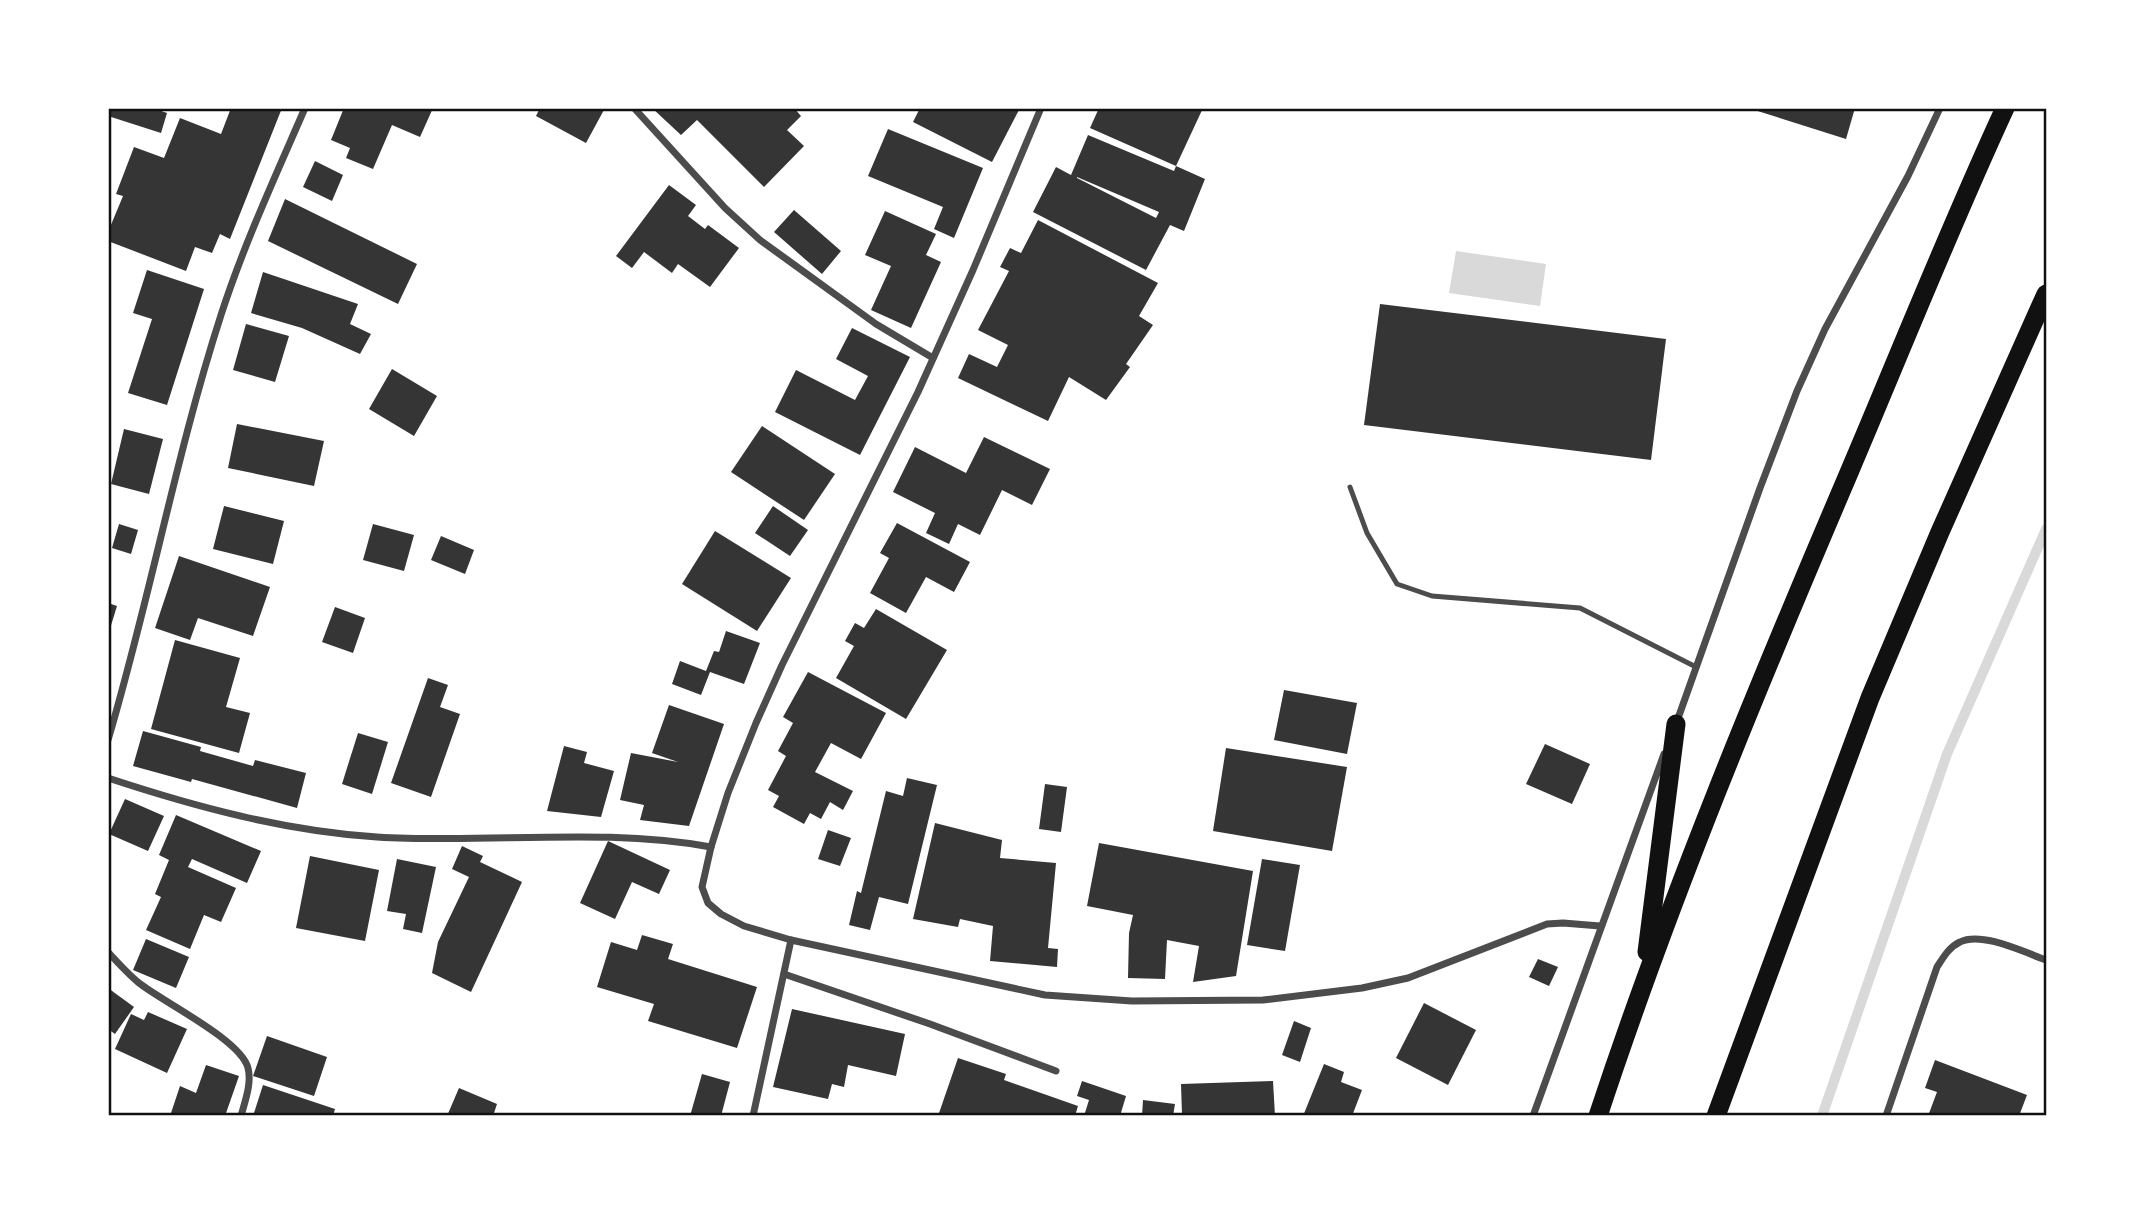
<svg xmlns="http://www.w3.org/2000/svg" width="2155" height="1224" font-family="'Public Sans',sans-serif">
<rect width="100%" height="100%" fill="#fff"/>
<path fill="#d9d9d9" d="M1456,251L1546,264L1540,306L1449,293Z"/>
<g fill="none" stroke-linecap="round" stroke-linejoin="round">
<path stroke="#d9d9d9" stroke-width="10" d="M1822,1116L1947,754L2046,529"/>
</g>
<g fill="#353535" fill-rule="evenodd">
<path d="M108,108H153L167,113L161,133L108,116Z"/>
<path d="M231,108H282L230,239L220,234L212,253L195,247L186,271L108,241V232L123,196L116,194L134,147L164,158L180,118L221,134Z"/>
<path d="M344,108H433L420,137L392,125L373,169L346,158L350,148L331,140Z"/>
<path d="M540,108H605L586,143L536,116Z"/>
<path d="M652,108H794L801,116L787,130L804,146L764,187L697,120L681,135Z"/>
<path d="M920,108H1020L992,162L913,122Z"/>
<path d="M1099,108H1203L1176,166L1090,128Z"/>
<path d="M1748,108H1855L1846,139Z"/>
<path d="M888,129L983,168L954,238L934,229L943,207L868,176Z"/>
<path d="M1088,135L1174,171L1176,166L1205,179L1184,231L1170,225L1146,270L1033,212L1056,167L1071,175ZM1077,177L1159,212L1156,218L1077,178Z"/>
<path d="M315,161L343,175L332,201L303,187Z"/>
<path d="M669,185L696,205L688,216L705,229L708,225L739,248L710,287L678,264L672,273L644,252L632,268L616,256Z"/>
<path d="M285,199L417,264L398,304L268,241Z"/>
<path d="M794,210L841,251L822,274L774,232Z"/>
<path d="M885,211L936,234L926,255L941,262L911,328L871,310L891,266L865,255Z"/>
<path d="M1038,220L1158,283L1139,316L1153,325L1126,364L1130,367L1106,400L1069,377L1048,421L958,378L969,354L997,367L1008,345L978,330L1009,271L1000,267L1010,248L1021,253Z"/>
<path d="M147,270L204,289L167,405L128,393L152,319L133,313Z"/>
<path d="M263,272L358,304L350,324L371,334L360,354L302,328L251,313Z"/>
<path d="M1380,304L1666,339L1651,460L1364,425Z"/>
<path d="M246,324L289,336L275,382L233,370Z"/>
<path d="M852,328L910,357L860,455L775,412L796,370L855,400L868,376L836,359Z"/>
<path d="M392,369L437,396L414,436L369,409Z"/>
<path d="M237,424L324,441L314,486L228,468Z"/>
<path d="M762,426L835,474L804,520L731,472Z"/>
<path d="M124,429L163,439L149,494L111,484Z"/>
<path d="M984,437L1050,469L1032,505L1002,490L980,535L958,524L949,544L926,533L935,513L893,492L915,447L966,473Z"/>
<path d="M224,506L284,521L273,564L213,549Z"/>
<path d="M773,506L808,530L790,556L755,533Z"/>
<path d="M897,523L970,562L954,592L926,577L906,613L870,593L889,558L880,553Z"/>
<path d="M119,524L138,530L131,554L112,548Z"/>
<path d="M373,524L414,535L404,571L363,560Z"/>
<path d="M715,531L791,578L757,631L682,584Z"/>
<path d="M441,536L474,550L465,574L431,560Z"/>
<path d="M179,556L270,587L253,636L198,618L190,640L155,628Z"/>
<path d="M108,603L117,606L109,632H108Z"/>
<path d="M335,607L365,618L353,653L322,642Z"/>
<path d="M876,609L947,650L906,719L836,678L854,646L845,641L855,623L864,628Z"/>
<path d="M726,631L760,643L744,684L710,672L701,695L672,684L680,661L706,671L714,651L719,652Z"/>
<path d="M175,640L240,658L226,707L250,713L239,753L151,729Z"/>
<path d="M808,672L886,713L861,759L831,743L815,772L853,791L843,810L830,802L821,819L810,813L804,824L773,807L779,796L768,790L786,756L778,751L793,723L783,717Z"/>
<path d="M428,678L448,685L440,707L460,714L431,797L391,783Z"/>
<path d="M1284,690L1357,703L1347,754L1274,740Z"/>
<path d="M669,705L724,724L689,826L640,820L644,805L620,800L631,753L678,762L652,753Z"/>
<path d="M143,731L201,747L200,751L253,766L255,760L306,773L297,808L192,779L191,782L133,766Z"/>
<path d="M358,733L388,742L372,794L342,784Z"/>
<path d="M1545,744L1590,764L1572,804L1526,784Z"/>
<path d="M564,746L587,752L584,763L614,771L601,817L547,811Z"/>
<path d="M1226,748L1347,767L1332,851L1213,831Z"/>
<path d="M907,778L937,785L908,904L879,897L870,930L849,925L857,891L861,893L886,791L903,796Z"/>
<path d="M1045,784L1067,787L1061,832L1039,829Z"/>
<path d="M125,799L164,816L148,851L109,834Z"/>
<path d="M176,815L261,851L247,883L192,859L188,867L236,888L221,922L204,915L190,949L146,930L161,897L155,894L169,860L159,855Z"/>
<path d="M935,823L1002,840L1000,858L1056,863L1048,948L1058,949L1057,967L990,961L993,926L960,919L958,927L913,919Z"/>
<path d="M828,830L851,838L840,866L818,859Z"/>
<path d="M608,841L670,870L659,894L632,882L615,919L580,903Z"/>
<path d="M1099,843L1253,871L1236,976L1193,982L1199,946L1167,940L1165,979L1128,978L1129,933L1133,915L1087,906Z"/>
<path d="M462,846L483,856L480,862L522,882L471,992L432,973L438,942L469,877L452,869Z"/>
<path d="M310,856L379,870L365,941L296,928Z"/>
<path d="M397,859L436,867L422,933L403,929L406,914L387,911Z"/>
<path d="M1262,859L1300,865L1285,951L1247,945Z"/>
<path d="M642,935L673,944L668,959L757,987L737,1048L648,1021L654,1004L597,987L611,942L637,950Z"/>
<path d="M146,939L189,957L176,988L133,970Z"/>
<path d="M1538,959L1558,967L1549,986L1529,977Z"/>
<path d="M108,988L134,1007L115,1034L108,1029Z"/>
<path d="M1424,1003L1476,1030L1448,1085L1396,1058Z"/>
<path d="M792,1009L905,1034L896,1076L848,1065L844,1087L832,1084L828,1099L773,1087Z"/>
<path d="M148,1012L187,1029L167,1073L115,1049L131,1014L144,1020Z"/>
<path d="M1294,1021L1311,1028L1300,1062L1282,1055Z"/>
<path d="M267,1036L327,1057L314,1096L253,1076Z"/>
<path d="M958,1058L1006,1074L1004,1080L1078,1106L1075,1116H938Z"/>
<path d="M1935,1060L2027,1095L2019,1116H1928L1937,1092L1925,1088Z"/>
<path d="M1324,1064L1344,1072L1341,1082L1362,1090L1352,1116H1303Z"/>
<path d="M206,1065L239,1076L225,1116H170L180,1086L196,1093Z"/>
<path d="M702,1074L730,1082L721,1116H690Z"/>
<path d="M1082,1081L1126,1096L1120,1116H1084L1089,1100L1077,1096Z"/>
<path d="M1273,1081L1275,1116H1182L1181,1084Z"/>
<path d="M263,1085L335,1109L333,1116H253Z"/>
<path d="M459,1088L497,1104L493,1116H447Z"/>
<path d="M1143,1100L1175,1104L1173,1116H1142Z"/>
</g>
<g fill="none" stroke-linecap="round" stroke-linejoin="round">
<path stroke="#4c4c4c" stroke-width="5" d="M1350,487L1367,533L1397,584L1432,596L1580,608L1696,667"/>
<g stroke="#4c4c4c" stroke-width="7">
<path d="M634,108L725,208L760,240L876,324L933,358"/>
<path d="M1041,108L973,270L918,392L782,665L756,723L728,793L711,847L702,887L708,903L721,914L744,926L791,940L1045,995L1132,1001L1263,1000L1362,988L1408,978L1547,924L1563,923L1600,926"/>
<path d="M1676,724L1760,488L1797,391L1825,329L1908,176L1940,108"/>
<path d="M108,740C150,599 176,454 221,315C244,244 275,177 305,108"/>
<path d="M108,778C196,807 285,831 377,837C489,844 601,827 711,847"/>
<path d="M108,952C118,963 128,974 139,983C163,1002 241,1040 248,1068C252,1083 245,1101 241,1116"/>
<path d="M784,974L930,1024L1056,1071"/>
<path d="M753,1116L791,940"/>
<path d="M1533,1116L1664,754"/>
<path d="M1886,1116L1937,967C1943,958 1949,947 1960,942C1981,931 2024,952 2046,960"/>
</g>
<g stroke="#111" stroke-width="19">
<path d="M1647,952L1676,724"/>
<path d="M1598,1116C1670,898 1758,686 1848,475C1900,353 1949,229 2005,108"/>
<path d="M1716,1116L1870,698L1940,532L2046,294"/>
</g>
</g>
<rect width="2155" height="1224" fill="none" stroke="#ffffff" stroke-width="220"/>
<rect x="110" y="110" width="1935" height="1004" fill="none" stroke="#111" stroke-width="2.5"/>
</svg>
